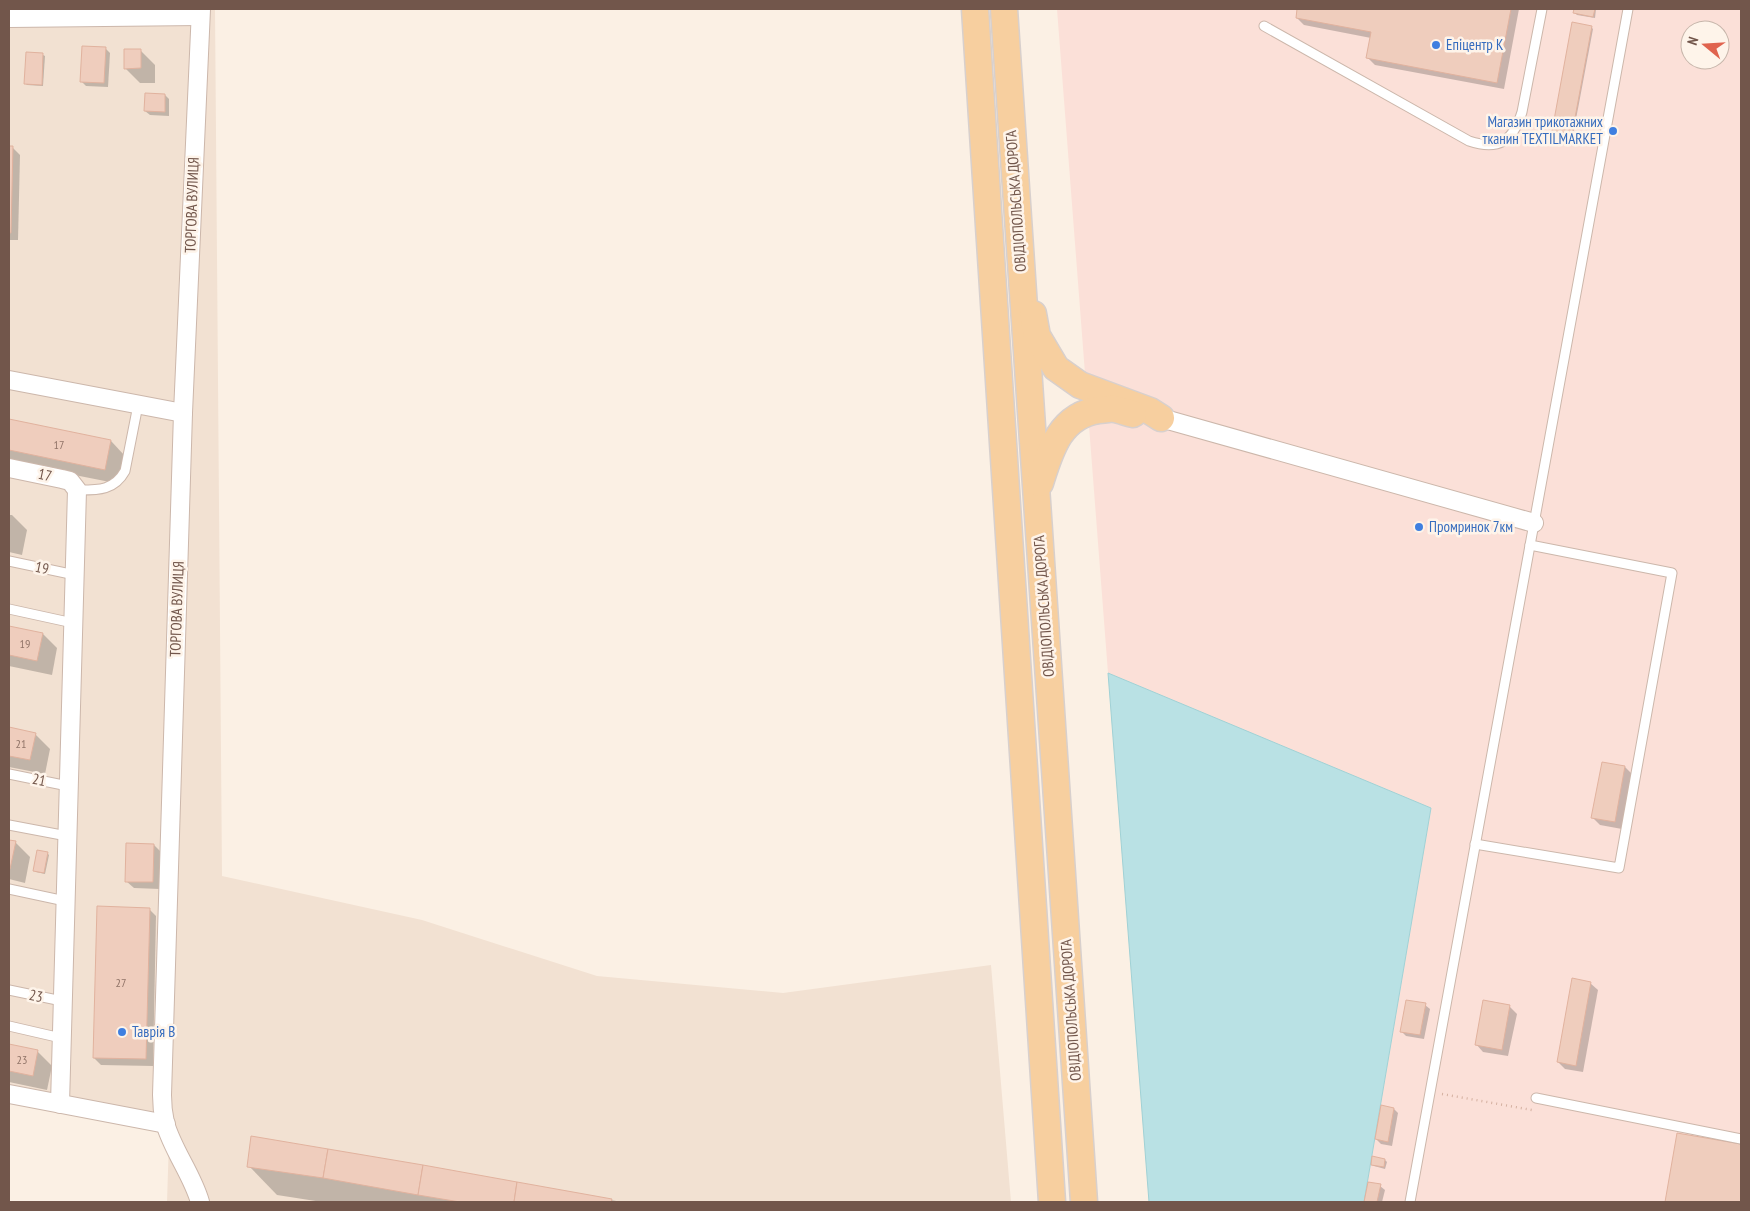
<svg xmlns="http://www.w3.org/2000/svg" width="1750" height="1211" font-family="'PT Sans Narrow',sans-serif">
<rect width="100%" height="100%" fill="#fbf0e4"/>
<path fill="#f2e1d2" d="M9,9H215L222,876L422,920L597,976L783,993L991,965L1011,1202H167L170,1109L130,1124L9,1101Z"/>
<path fill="#fbe0d8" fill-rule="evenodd" d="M1057,9H1741V1202H1364L1431,808L1108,673ZM1690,30H1720V60H1690Z"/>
<path fill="#b9e1e4" stroke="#a0d1d5" d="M1108,673L1431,808L1364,1202H1149Z"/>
<g fill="#0003">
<path d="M1299,9H1519L1504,89L1375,65L1368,58L1371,38L1304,25L1297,18Z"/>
<path d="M1575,9H1596L1595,18L1577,15L1575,13Z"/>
<path d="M1591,27L1593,29L1573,135L1556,132L1554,130Z"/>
<path d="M105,48L110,53L108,87L86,86L82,82Z"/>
<path d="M140,50L155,65V83H140L125,68Z"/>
<path d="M43,55L45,56L43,86L27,85L25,83Z"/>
<path d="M165,95L169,99V116L150,115L145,111Z"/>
<path d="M9,147L13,148L20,155L18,240H9Z"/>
<path d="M9,420L111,441L125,456L120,484L9,462Z"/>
<path d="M9,515H12L27,530L22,555L9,552Z"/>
<path d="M9,627L43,634L57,648L52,675L9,666Z"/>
<path d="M9,729L35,734L50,749L45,774L9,767Z"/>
<path d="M1625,767L1632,774L1622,829L1600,825L1593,818Z"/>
<path d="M9,841L15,842L30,857L25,883L9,879Z"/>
<path d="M154,845L161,852L160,889L134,888L126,881Z"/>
<path d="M47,853L49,855L45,874L36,872L34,870Z"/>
<path d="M149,909L156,916L153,1066L101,1065L94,1058Z"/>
<path d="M1590,983L1598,990L1583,1072L1565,1069L1558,1062Z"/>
<path d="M1425,1005L1430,1009L1424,1039L1406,1036L1401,1031Z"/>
<path d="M1509,1006L1517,1014L1508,1056L1483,1052L1476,1044Z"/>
<path d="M9,1045L37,1051L52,1066L47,1090L9,1082Z"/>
<path d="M1394,1109L1398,1113L1392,1146L1381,1144L1376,1139Z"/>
<path d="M1678,1134L1741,1145V1202H1666Z"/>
<path d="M1385,1160L1387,1162L1385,1169L1374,1166L1372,1165Z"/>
<path d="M249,1166L422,1167L622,1202H322L277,1195Z"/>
<path d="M1369,1183L1380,1186L1385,1190L1382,1202H1365Z"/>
</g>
<g fill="#efcdbd" stroke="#e1b29e">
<path d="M1297,9H1511L1497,83L1366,58L1371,32L1296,18Z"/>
<path d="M1574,9H1595L1593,17L1573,13Z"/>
<path d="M1572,22L1592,26L1572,134L1552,131Z"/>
<path d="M82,46L106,47L104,83L80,82Z"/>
<path d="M124,49H141V68L124,69Z"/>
<path d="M26,52L43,53L42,85L24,84Z"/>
<path d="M145,93L165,94V112L144,111Z"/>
<path d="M9,146H13L11,233H9Z"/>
<path d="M9,419L111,440L105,470L9,450Z"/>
<path d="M9,626L43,633L37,661L9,655Z"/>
<path d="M9,727L36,733L30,760L9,756Z"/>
<path d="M1602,762L1625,766L1615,822L1591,818Z"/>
<path d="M9,840L16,841L10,869L9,868Z"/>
<path d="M126,843L154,844L153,882H125Z"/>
<path d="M37,850L48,852L44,873L33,871Z"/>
<path d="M97,906L150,908L146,1059L93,1058Z"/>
<path d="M1572,978L1591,982L1576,1066L1557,1062Z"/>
<path d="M1406,1000L1426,1003L1420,1035L1400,1032Z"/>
<path d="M1483,1000L1510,1005L1502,1050L1475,1045Z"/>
<path d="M9,1044L38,1050L33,1076L9,1071Z"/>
<path d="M1381,1105L1394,1108L1388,1142L1375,1139Z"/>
<path d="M1677,1133L1741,1144V1202H1665Z"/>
<path d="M251,1136L328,1149L323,1178L247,1167Z"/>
<path d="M328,1149L423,1165L418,1195L323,1178Z"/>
<path d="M1372,1156L1385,1159L1384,1167L1371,1165Z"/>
<path d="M423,1165L517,1182L514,1202H460L418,1195Z"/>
<path d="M517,1182L612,1199L611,1202H514Z"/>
<path d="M1368,1182L1381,1184L1377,1202H1364Z"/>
</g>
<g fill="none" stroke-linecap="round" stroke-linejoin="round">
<g stroke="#ccb7ab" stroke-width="11">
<g id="service">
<path d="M1264,26L1469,141C1499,151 1513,141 1522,112L1542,9"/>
<path d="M77,490C97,490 114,491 125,471L138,405"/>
<path d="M9,561L75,575"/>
<path d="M9,609L73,623"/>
<path d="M9,774L68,786"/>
<path d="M9,825L67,836"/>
<path d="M1475,844L1619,868L1672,573L1530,545"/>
<path d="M9,889L65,901"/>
<path d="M9,990L62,1001"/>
<path d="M9,1026L61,1038"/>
<path d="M1536,1098L1741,1139"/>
<path d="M1410,1202L1628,9"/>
</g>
</g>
<g stroke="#ccb7ab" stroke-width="20">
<g id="minor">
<path d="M9,18L200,16"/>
<path d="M9,380L183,413"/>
<path d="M1161,418L1534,523"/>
<path d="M9,468L62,479L70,481L77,490L60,1104"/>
<path d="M9,1094L166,1124"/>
<path d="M200,1202C192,1174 173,1151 165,1123C163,1114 162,1104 162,1095L183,413L201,9"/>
</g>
</g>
<g stroke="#d8d0cd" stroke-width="29">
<g id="primary">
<path d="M975,9L1052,1202"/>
<path d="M1004,9L1084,1202"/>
<path d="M1033,314L1037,336L1056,368L1080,385L1150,411L1161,418"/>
<path d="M1040,483C1050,451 1060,415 1099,410C1104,410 1110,408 1114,409C1121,410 1127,413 1133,414"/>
</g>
</g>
<path stroke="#d4b0a0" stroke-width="2.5" stroke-dasharray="1 4" stroke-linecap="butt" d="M1442,1094L1532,1110"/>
<use href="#service" stroke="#fff" stroke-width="9"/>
<use href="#minor" stroke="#fff" stroke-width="18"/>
<use href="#primary" stroke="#f7cf9f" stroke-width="26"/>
</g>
<g fill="#3f7fe0" stroke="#fef4ea" stroke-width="2">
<circle cx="1436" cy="45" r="5"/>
<circle cx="1613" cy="131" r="5"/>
<circle cx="1419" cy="527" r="5"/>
<circle cx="122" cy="1032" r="5"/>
</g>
<g text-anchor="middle" stroke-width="5" stroke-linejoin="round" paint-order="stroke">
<g font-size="12" fill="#917468">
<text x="59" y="449">17</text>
<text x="25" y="648">19</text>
<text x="21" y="748">21</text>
<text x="121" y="987">27</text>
<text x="22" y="1064">23</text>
</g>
<g font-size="15" fill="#366cbe" stroke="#fef4ea" text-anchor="start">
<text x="1446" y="50">Епіцентр К</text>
<text x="1603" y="127" text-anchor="end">Магазин трикотажних<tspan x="1603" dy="17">тканин TEXTILMARKET</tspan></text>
<text x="1429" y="532">Промринок 7км</text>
<text x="132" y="1037">Таврія В</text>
</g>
<g font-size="15" fill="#72564b" stroke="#fef4ea">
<text transform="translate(1016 201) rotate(-94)" y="5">ОВІДІОПОЛЬСЬКА ДОРОГА</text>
<text transform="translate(192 205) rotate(-88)" y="5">ТОРГОВА ВУЛИЦЯ</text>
<text transform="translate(45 475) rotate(12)" y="5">17</text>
<text transform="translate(42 568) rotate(12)" y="5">19</text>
<text transform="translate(1044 606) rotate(-94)" y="5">ОВІДІОПОЛЬСЬКА ДОРОГА</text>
<text transform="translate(177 609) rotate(-88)" y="5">ТОРГОВА ВУЛИЦЯ</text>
<text transform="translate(39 780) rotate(11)" y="5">21</text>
<text transform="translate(36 996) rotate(12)" y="5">23</text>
<text transform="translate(1071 1010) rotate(-94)" y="5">ОВІДІОПОЛЬСЬКА ДОРОГА</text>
</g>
</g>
<rect width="1750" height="1211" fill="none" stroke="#72564b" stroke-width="20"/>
<g transform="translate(1705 45) rotate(288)"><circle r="24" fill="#fef4ea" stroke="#c6b5aa"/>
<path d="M0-4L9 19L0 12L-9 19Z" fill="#e0634e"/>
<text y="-8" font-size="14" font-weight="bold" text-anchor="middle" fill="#72564b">N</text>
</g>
</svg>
